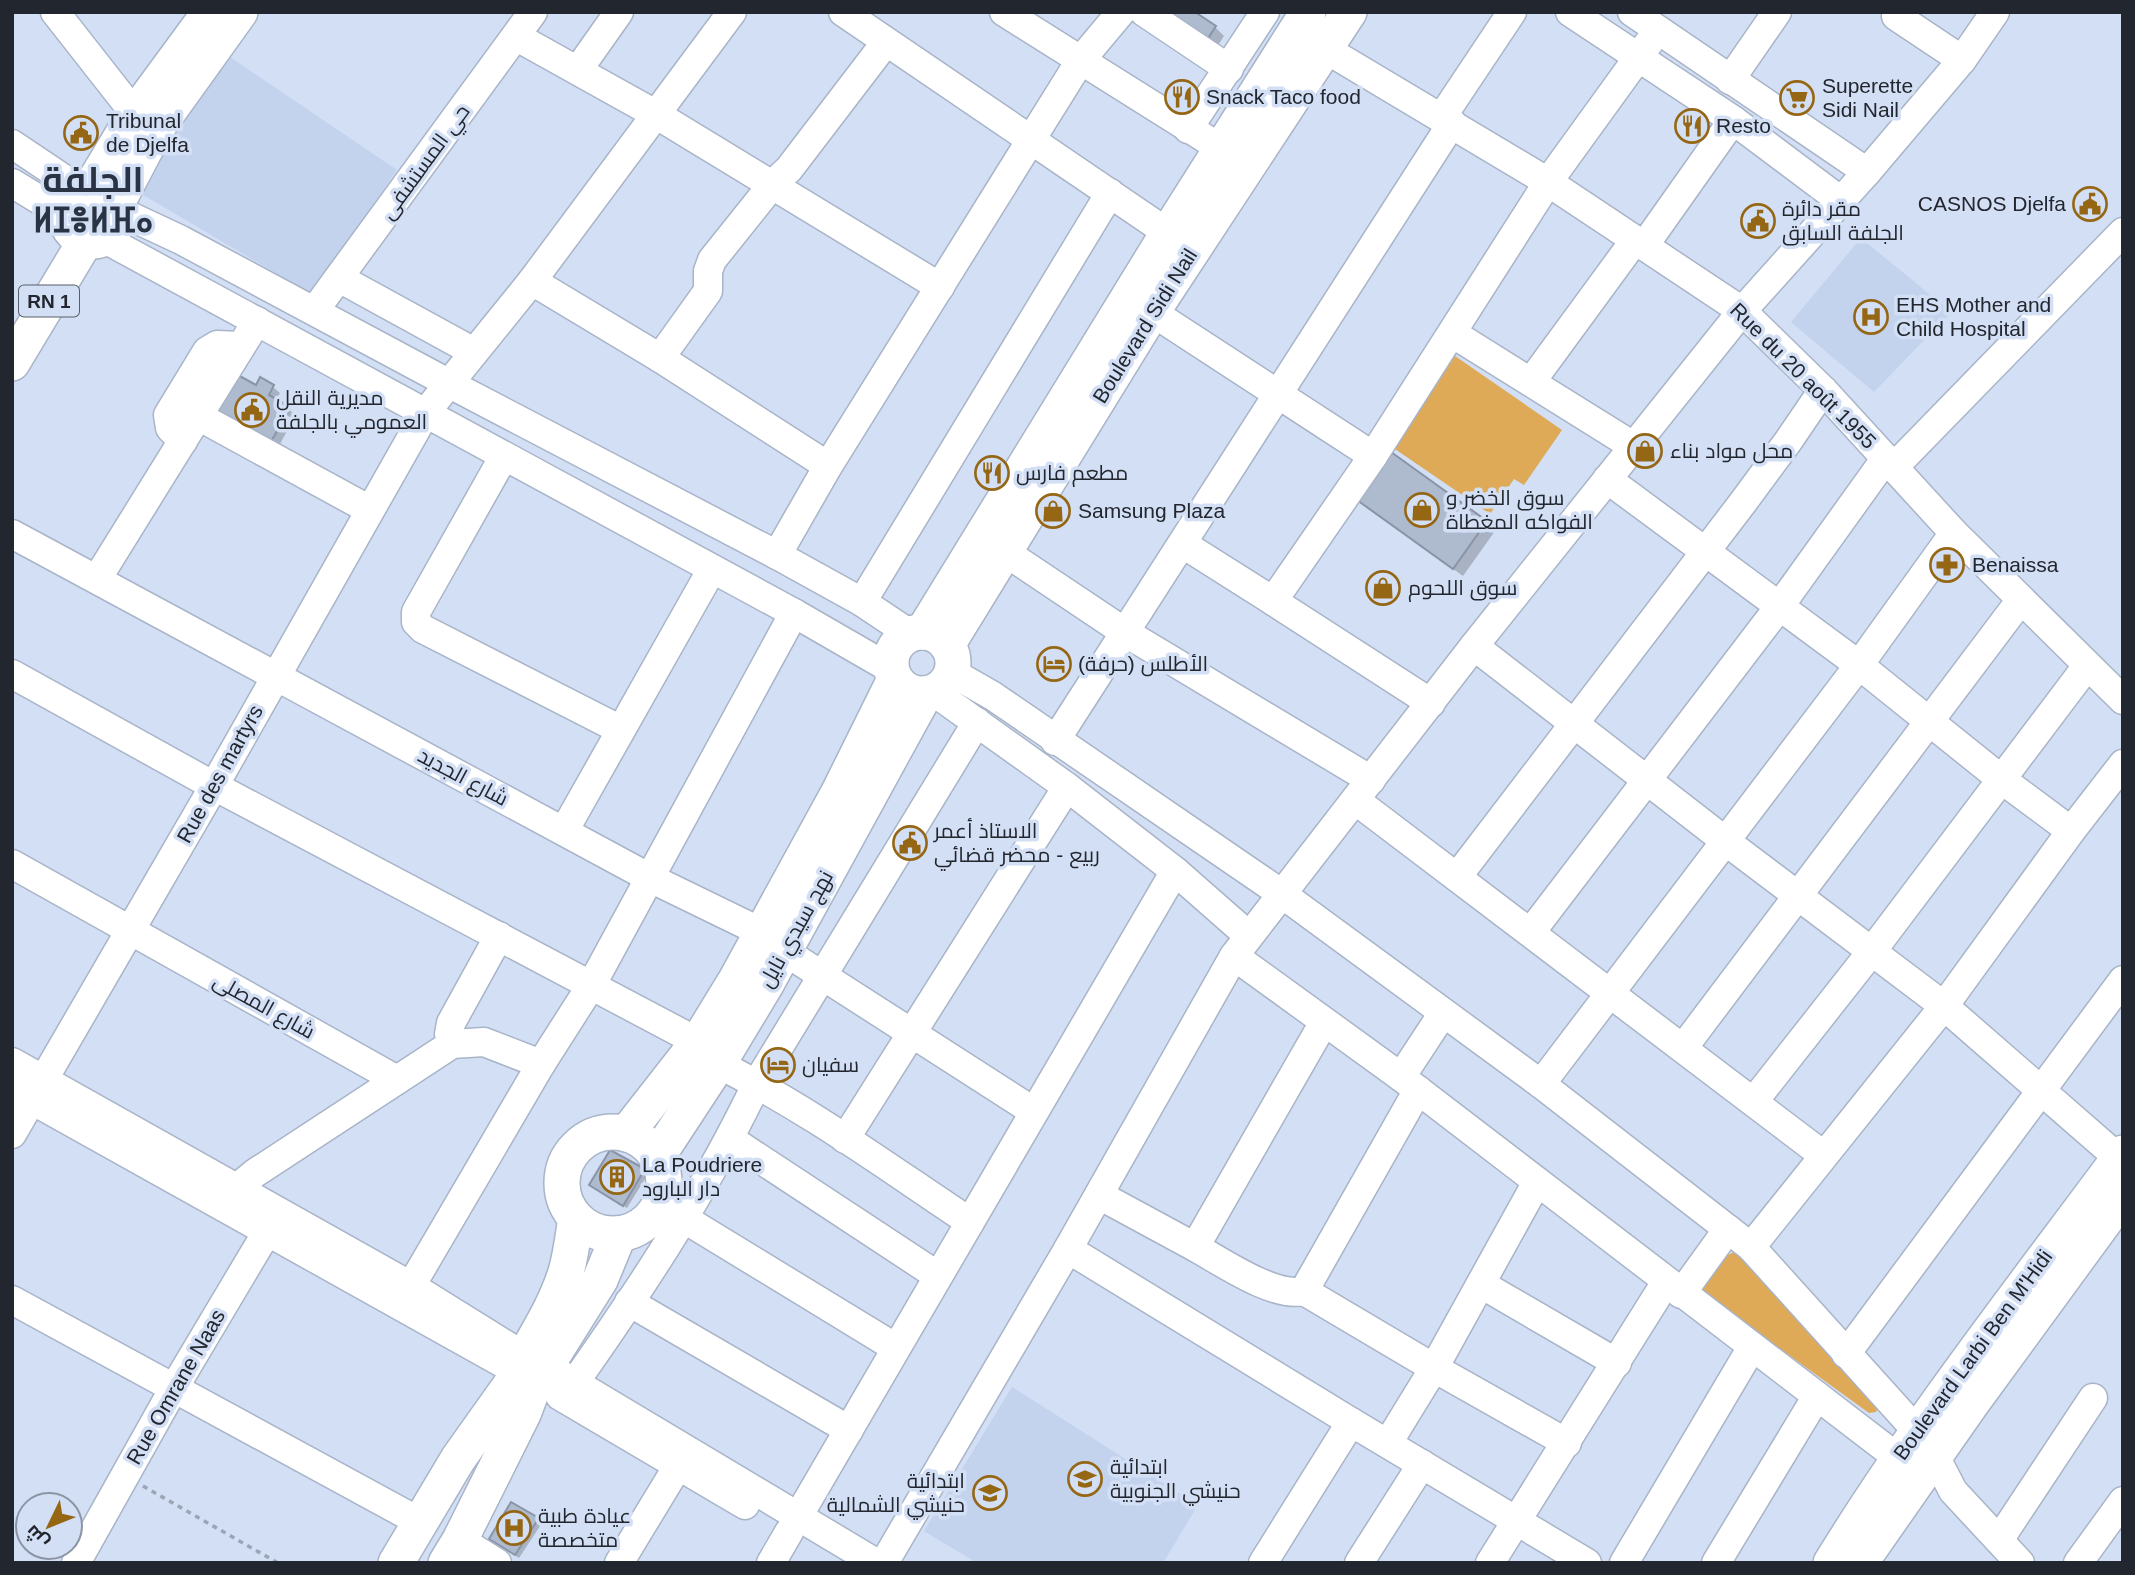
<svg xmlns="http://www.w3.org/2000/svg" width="2135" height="1575" font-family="Helvetica,Cairo,'Noto Sans Tifinagh',sans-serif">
<rect width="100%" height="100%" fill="#d3dff4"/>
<g fill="#c3d2ed">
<path d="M221,51L397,170L311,294L128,186Z"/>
<path d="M1861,238L1951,312L1874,392L1791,322Z"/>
<path d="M1012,1387L1198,1505L1163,1563H977L924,1531Z"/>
</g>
<g fill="#dfaa57">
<path d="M1455,356L1562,430L1524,485L1514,479L1490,514L1392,447Z"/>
<path d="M1736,1251L1879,1405L1876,1412L1869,1413L1717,1303L1703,1290L1701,1279L1718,1260Z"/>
</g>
<g fill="#0003">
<path d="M1156,12L1215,27L1224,36L1215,50Z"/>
<path d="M273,387L280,393L276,400L296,415L276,451L221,420Z"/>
<path d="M1359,500L1486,522L1495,531L1463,576L1368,509Z"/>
<path d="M611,1152L648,1174L627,1208L595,1188Z"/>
<path d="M538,1519L542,1523L519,1558L491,1539Z"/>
</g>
<g fill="#aebace" stroke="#8994a7" stroke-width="2">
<path d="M1158,12H1195L1216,26L1205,43Z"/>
<path d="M236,374L256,385L260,377L274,385L269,395L291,407L269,445L213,414Z"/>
<path d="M1391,452L1487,521L1453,569L1357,500Z"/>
<path d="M610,1150L645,1169L623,1206L589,1185Z"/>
<path d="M511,1502L539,1518L515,1555L489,1539Z"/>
</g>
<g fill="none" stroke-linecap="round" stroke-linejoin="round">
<g stroke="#a8b4c8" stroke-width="31">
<g id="minor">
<path d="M55,12L135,114"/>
<path d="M843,12L1168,233"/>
<path d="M1004,12L1222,149"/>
<path d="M1144,12L1229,69"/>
<path d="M1570,12L1733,120L1841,201"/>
<path d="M1632,12L1867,172"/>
<path d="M1898,12L1896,16L1962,60"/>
<path d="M517,37L657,115L940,287"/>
<path d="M1307,38L1548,182L1742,311L1823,390L1954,533L2123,700"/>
<path d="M578,70L619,12"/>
<path d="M1730,80L1777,12"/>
<path d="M1442,117L1512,12"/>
<path d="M1188,129L1265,12"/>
<path d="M12,144L82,191"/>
<path d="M12,183L66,216"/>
<path d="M117,210L181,240L448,383L777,555L862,602L910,634"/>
<path d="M103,238L794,613L891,669"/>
<path d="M1644,246L1733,120"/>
<path d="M339,278L474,352"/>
<path d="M532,281L660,358L828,466"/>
<path d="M315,310L533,12"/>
<path d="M1152,312L1373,456"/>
<path d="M1452,333L1633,446"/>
<path d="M660,358L708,291V271L712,260L772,185L789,169L886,42"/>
<path d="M1531,382L1635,240"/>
<path d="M198,416L370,510"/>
<path d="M183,441L170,428L168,415L207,351L217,345L241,346"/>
<path d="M504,456L416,612V622L423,629L621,730"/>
<path d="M1894,467L2123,232"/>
<path d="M1607,479L1859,665L2001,779L2071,831"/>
<path d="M12,534L650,878L761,932"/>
<path d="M1183,544L1273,601"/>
<path d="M1005,552L1126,633L1371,780"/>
<path d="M777,555L828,466L1080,61L1121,12"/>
<path d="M97,579L257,321"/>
<path d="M862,602L1110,193"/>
<path d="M1474,646L1724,840L1944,1006L2123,1162"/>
<path d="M951,672L993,696L1282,894L1541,1084L1751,1247L1917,1431L1935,1456L1953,1491L2020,1563"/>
<path d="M12,674L214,786L698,1042"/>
<path d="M934,692L1067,787L1175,871L1249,936"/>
<path d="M1431,703L1273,601L1373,456L1548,182L1658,30"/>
<path d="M1055,741L1452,123"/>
<path d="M1355,800L1823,1155"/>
<path d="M564,831L712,569"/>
<path d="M12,864L397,1080"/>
<path d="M1457,877L1744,501L1789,440L1823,390"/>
<path d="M1531,932L1779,607L1886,458"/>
<path d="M784,951L1033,1111"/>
<path d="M1234,956L1401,1077L1898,1458L1914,1473"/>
<path d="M452,1044L449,1034L451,1023L499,936"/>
<path d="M1683,1048L2020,601"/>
<path d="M12,1062L411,1286L522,1355"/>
<path d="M718,1064C807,1108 887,1167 970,1222"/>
<path d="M1401,1077L1443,1013"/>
<path d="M1541,1084L1859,665L1954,533"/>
<path d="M12,1089L515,1370"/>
<path d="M1418,1090L1304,1291L1434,1368L1567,1443"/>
<path d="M1754,1101L1872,951L2087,666"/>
<path d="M12,1134L214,786L426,412L532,281L732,12"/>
<path d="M730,1139L938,1276"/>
<path d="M845,1139L1067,787"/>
<path d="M1099,1195L1195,1247"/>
<path d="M228,1202L237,1188L255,1173L452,1044L484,1042L541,1064"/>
<path d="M683,1218L896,1348"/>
<path d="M1751,1247L1944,1006L2071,831L2123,764"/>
<path d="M1068,1249L1351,1422L1587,1563"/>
<path d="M1481,1284L1617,1363"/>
<path d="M411,1286L541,1064L592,984L794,613"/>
<path d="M1304,1291C1274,1298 1222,1262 1195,1247L1324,1022"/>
<path d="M1681,1294L1728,1229"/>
<path d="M12,1300L420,1522"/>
<path d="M629,1302L849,1430"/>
<path d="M1846,1354L2123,980"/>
<path d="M560,1374L876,1563"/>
<path d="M575,1382C642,1287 707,1188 757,1083L977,722"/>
<path d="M560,1396L745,1505"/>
<path d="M1388,1443L1434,1368L1537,1182"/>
<path d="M799,1515L1175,871"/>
<path d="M460,1540L497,1563"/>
<path d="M1999,1540L2093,1398"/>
<path d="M76,1563L174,1388L277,1215"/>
<path d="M619,1563L687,1451"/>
<path d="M771,1563L789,1532"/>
<path d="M884,1563L1068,1249L1234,956L1474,646L1742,311L1867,172L1962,60L1995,12"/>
<path d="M1263,1563L1351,1422"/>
<path d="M1359,1563L1422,1464"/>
<path d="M1490,1563L1666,1282"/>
<path d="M1624,1563L1752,1347"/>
<path d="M1716,1563L1817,1396"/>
<path d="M2078,1563L2123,1501"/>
</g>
</g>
<g stroke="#a8b4c8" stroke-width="38">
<g id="major">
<path d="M90,189L135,114L210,12"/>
<circle cx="92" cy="215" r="26"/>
<path d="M116,205L156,129L240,12"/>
<path d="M12,363L86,240"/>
<circle cx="922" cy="663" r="31"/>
<path d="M923,632L1168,233L1308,12"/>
<path d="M947,645L1152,312L1349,12"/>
<circle cx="613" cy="1183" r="51"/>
<path d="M626,1134L698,1042L736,980L839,792L895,679"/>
<path d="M657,1157L718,1064L765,986L925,694"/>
<path d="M527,1352C542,1326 557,1301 566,1272C571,1255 573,1236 576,1218"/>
<path d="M548,1363L600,1280L619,1234"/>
<path d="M396,1563L458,1459L517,1376"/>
<path d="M446,1563L460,1540L523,1414L534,1385"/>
<path d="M1831,1563C1919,1420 2023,1288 2123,1153"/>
<path d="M1860,1563L1971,1404L2123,1196"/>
</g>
</g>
<path stroke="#9ca5b6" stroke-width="3.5" stroke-dasharray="5 5" stroke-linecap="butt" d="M143,1486L278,1563"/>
<use href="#minor" stroke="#fff" stroke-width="28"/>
<use href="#major" stroke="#fff" stroke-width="35"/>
</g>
<defs>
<g id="restaurant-ring" transform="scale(1.75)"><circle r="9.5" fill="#d3dff4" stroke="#956715" stroke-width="1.5"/><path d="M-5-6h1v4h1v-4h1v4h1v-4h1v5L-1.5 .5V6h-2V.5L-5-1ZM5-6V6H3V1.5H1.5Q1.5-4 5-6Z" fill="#956715"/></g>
<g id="supermarket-ring" transform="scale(1.75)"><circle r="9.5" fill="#d3dff4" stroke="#956715" stroke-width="1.5"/><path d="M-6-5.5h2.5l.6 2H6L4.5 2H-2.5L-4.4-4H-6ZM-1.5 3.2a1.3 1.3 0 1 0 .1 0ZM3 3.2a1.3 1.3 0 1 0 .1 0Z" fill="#956715"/></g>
<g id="civic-ring" transform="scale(1.75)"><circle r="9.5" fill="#d3dff4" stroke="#956715" stroke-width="1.5"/><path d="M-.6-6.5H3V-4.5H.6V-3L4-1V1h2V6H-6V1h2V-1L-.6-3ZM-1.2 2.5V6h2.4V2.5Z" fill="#956715"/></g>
<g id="hospital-ring" transform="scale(1.75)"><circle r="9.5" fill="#d3dff4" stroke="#956715" stroke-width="1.5"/><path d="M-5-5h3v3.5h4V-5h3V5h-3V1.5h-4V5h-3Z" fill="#956715"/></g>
<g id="shop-ring" transform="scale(1.75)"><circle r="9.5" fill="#d3dff4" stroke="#956715" stroke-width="1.5"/><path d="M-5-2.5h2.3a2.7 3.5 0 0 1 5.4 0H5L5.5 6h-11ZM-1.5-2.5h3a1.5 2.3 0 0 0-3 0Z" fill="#956715"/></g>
<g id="pharmacy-ring" transform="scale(1.75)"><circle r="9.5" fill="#d3dff4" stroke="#956715" stroke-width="1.5"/><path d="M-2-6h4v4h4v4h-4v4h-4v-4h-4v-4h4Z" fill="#956715"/></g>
<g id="hotel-ring" transform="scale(1.75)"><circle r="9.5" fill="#d3dff4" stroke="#956715" stroke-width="1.5"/><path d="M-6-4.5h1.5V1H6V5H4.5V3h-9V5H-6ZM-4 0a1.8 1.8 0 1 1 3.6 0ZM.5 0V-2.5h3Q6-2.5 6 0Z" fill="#956715"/></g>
<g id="building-ring" transform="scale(1.75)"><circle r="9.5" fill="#d3dff4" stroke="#956715" stroke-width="1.5"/><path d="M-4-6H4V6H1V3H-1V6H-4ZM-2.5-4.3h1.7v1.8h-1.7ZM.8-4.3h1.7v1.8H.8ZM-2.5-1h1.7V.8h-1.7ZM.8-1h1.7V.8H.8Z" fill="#956715"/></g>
<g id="school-ring" transform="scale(1.75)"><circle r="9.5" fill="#d3dff4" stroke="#956715" stroke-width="1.5"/><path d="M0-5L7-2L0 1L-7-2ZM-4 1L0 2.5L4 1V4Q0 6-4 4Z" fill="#956715"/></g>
</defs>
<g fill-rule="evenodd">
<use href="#restaurant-ring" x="1182" y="97"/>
<use href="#supermarket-ring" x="1797" y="98"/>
<use href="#restaurant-ring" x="1692" y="126"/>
<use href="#civic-ring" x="81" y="133"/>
<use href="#civic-ring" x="2090" y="204"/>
<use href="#civic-ring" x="1758" y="221"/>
<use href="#hospital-ring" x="1871" y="317"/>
<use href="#civic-ring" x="252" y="410"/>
<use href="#shop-ring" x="1645" y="451"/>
<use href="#restaurant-ring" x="992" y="473"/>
<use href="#shop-ring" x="1422" y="510"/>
<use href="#shop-ring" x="1053" y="511"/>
<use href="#pharmacy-ring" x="1947" y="565"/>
<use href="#shop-ring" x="1383" y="588"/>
<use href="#hotel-ring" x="1054" y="664"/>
<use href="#civic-ring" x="910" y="843"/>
<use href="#hotel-ring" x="778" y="1065"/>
<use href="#building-ring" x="617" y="1177"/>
<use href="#school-ring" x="1085" y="1479"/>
<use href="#school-ring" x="990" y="1493"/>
<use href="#hospital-ring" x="514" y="1528"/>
</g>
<g text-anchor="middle" stroke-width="7" stroke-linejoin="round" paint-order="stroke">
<rect fill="#d3dff4" stroke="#575e69" stroke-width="2" x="19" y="285.5" width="60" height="31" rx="5"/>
<g font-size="19" font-weight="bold" fill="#22262e">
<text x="49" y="308">RN 1</text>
</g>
<g font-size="21" fill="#22262e" stroke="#d3dff4" text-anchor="start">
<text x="1822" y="93">Superette<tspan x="1822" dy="24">Sidi Nail</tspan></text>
<text x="1206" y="104">Snack Taco food</text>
<text x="106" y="128">Tribunal<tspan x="106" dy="24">de Djelfa</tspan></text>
<text x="1716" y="133">Resto</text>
<text x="2066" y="211" text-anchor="end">CASNOS Djelfa</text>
<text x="1782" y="216">مقر دائرة<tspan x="1782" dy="24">الجلفة السابق</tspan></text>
<text x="1896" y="312">EHS Mother and<tspan x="1896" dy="24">Child Hospital</tspan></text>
<text x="276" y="405">مديرية النقل<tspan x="276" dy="24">العمومي بالجلفة</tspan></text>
<text x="1670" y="458">محل مواد بناء</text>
<text x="1016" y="480">مطعم فارس</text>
<text x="1446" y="505">سوق الخضر و<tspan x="1446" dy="24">الفواكه المغطاة</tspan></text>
<text x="1078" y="518">Samsung Plaza</text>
<text x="1972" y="572">Benaissa</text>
<text x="1408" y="595">سوق اللحوم</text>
<text x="1078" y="671">الأطلس (حرفة)</text>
<text x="934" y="838">الاستاذ أعمر<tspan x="934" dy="24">ربيع - محضر قضائي</tspan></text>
<text x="802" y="1072">سفيان</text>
<text x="642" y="1172">La Poudriere<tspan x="642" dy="24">دار البارود</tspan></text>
<text x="1110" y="1474">ابتدائية<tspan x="1110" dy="24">حنيشي الجنوبية</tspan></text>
<text x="965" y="1488" text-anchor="end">ابتدائية<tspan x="965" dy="24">حنيشي الشمالية</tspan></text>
<text x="538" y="1523">عيادة طبية<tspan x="538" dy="24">متخصصة</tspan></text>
</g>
<g font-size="21" fill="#22262e" stroke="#d3dff4">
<text transform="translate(425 162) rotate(-54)" y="7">حي المستشفى</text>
<text transform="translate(1145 326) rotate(-58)" y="7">Boulevard Sidi Nail</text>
<text transform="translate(1803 376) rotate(45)" y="7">Rue du 20 août 1955</text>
<text transform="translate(220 774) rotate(-61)" y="7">Rue des martyrs</text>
<text transform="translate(463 777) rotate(28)" y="7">شارع الجديد</text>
<text transform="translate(796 929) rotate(-61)" y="7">نهج سيدي نايل</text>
<text transform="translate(264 1006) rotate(29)" y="7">شارع المصلى</text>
<text transform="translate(1973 1355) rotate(-54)" y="7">Boulevard Larbi Ben M'Hidi</text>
<text transform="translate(176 1387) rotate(-60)" y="7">Rue Omrane Naas</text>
</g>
<g font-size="35" font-weight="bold" fill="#2a3343" stroke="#d3dff4">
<text x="93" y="192">الجلفة<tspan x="93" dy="40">ⵍⵊⴻⵍⴼⴰ</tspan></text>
</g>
</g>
<rect width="2135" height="1575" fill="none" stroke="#22262e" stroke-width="28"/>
<g transform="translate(49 1526) rotate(227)"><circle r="33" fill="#d3dff4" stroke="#8c95a5" stroke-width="2"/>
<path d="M0-5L12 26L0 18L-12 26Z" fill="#956715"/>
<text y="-10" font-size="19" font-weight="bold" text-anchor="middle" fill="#22262e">ش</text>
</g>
</svg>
